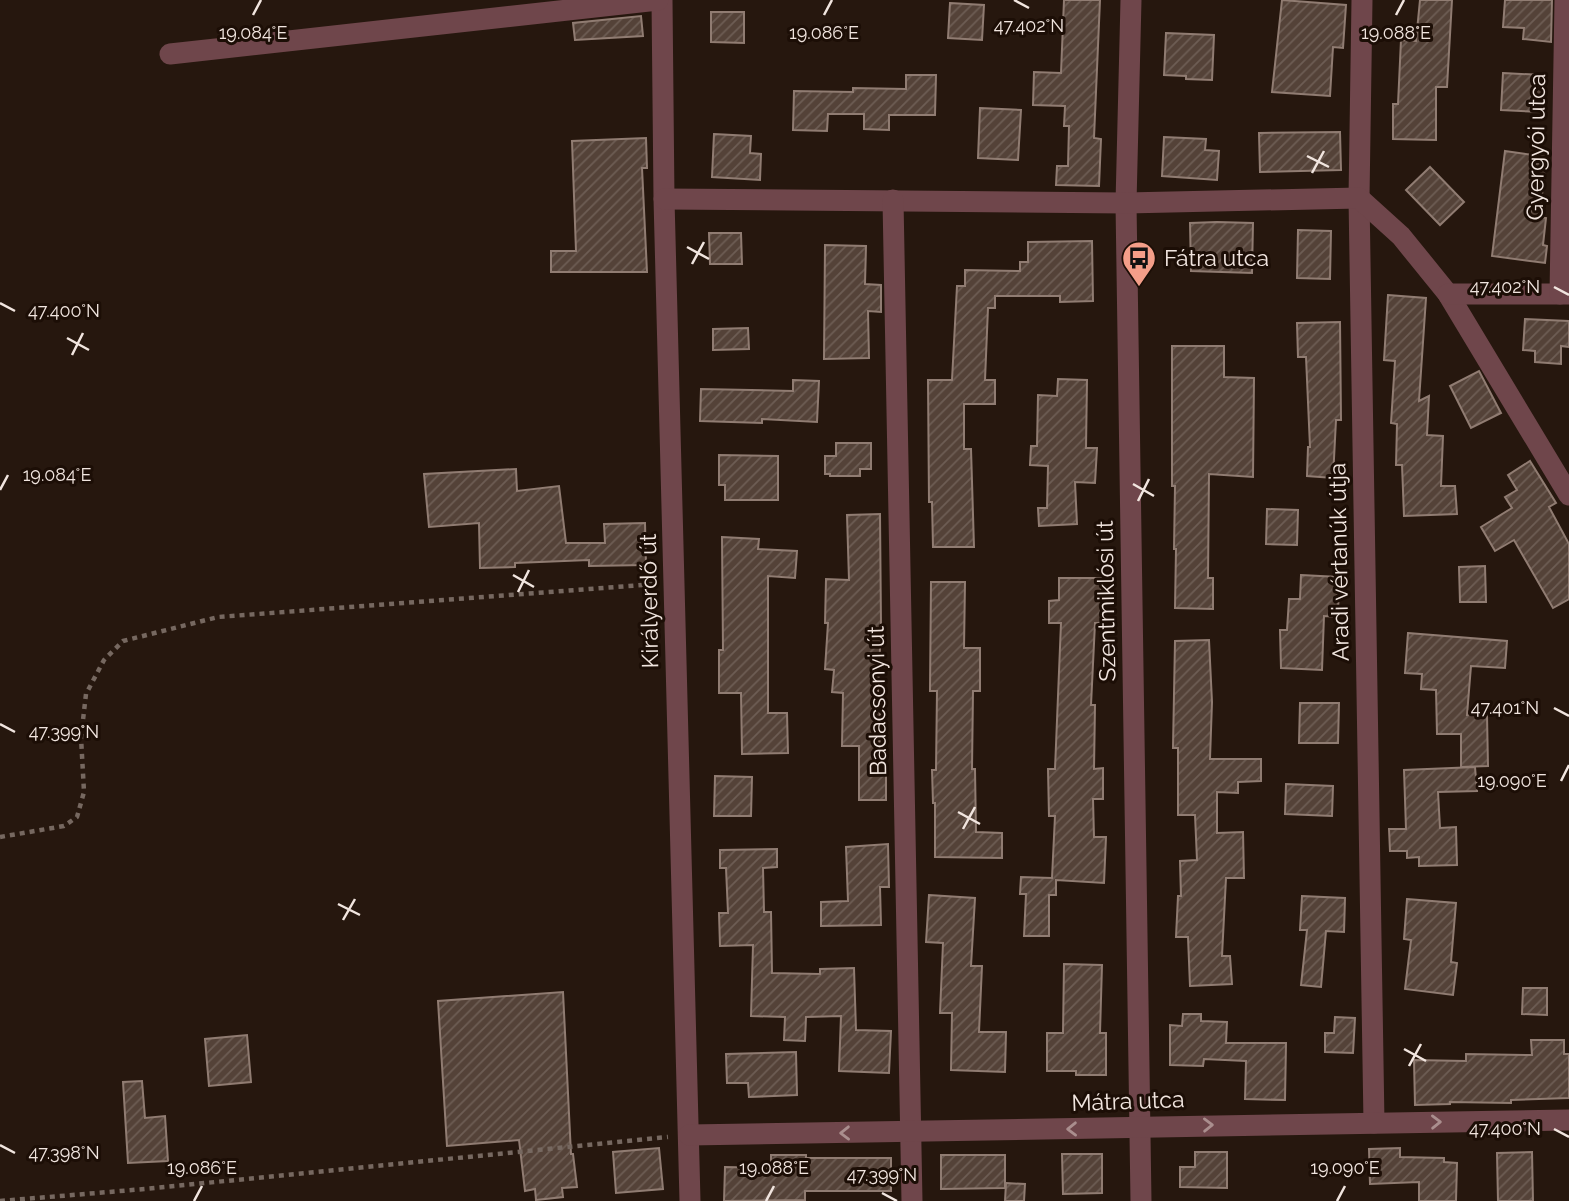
<svg xmlns="http://www.w3.org/2000/svg" width="1569" height="1201" font-family="Raleway,sans-serif">
<defs>
<pattern id="building-hatch" width="6" height="6" patternUnits="userSpaceOnUse" patternTransform="scale(1.75)"><rect width="6" height="6" fill="#544238"/><path d="M-1 1l2-2M0 6l6-6M5 7l2-2" fill="none" stroke="#6d5d54"/></pattern>
</defs>
<rect width="100%" height="100%" fill="#26170e"/>
<g fill="url(#building-hatch)" stroke="#907c72" stroke-width="2">
<path d="M1064,0H1100L1094,138L1101,139L1099,186L1056,185L1057,166H1068L1069,126H1064L1065,106L1033,105L1034,72L1061,73Z"/>
<path d="M1282,0L1346,5L1343,48L1333,47L1330,96L1272,92Z"/>
<path d="M1420,0H1452L1447,87H1436V140L1393,139V104H1398L1401,40L1416,41Z"/>
<path d="M1505,0H1552L1551,42L1523,39L1524,28L1503,27Z"/>
<path d="M950,3L984,5L982,40L948,38Z"/>
<path d="M711,12H744V43L711,42Z"/>
<path d="M641,16L643,36L575,40L573,23Z"/>
<path d="M1166,33L1214,35L1212,80L1186,79V76L1164,75Z"/>
<path d="M1503,73L1543,75L1541,112L1501,110Z"/>
<path d="M906,75H936L935,115H889V130L864,129V114H828L827,131L793,130L794,91L853,92V88L906,89Z"/>
<path d="M980,108L1021,110L1018,160L978,158Z"/>
<path d="M1340,132L1341,170L1260,172L1259,133Z"/>
<path d="M714,134L751,136L750,153L761,154L760,180L712,177Z"/>
<path d="M1164,137L1206,139L1205,150L1219,151L1217,180L1162,176Z"/>
<path d="M646,138L647,168H642L647,272H551V251H576L572,141Z"/>
<path d="M1505,151L1547,157L1539,217L1546,218L1543,245L1547,246L1545,263L1492,256Z"/>
<path d="M1430,167L1464,202L1440,225L1406,190Z"/>
<path d="M1217,222L1253,223L1252,273L1191,271L1190,223Z"/>
<path d="M1298,230L1331,231L1330,279L1297,278Z"/>
<path d="M709,233H741L742,264H710Z"/>
<path d="M1092,241L1093,301L1060,302V296H995V308H988L985,380H995V404H964V449H971L974,547H933L932,502H929L928,380H952L957,286H965V270L1020,271V262H1028V242Z"/>
<path d="M825,245L866,246L865,284L881,285V312L868,311L869,358L824,359Z"/>
<path d="M1388,295L1426,298L1419,401L1429,396L1427,435L1443,436L1441,486H1455L1457,514L1404,516L1402,465H1396L1397,424L1391,423L1395,361L1384,360Z"/>
<path d="M1525,319L1569,321V347L1561,346V364L1535,362V351L1523,350Z"/>
<path d="M1340,322L1341,420H1336L1333,478L1307,476L1308,447H1310L1306,357H1298L1297,323Z"/>
<path d="M748,328L749,349L713,350V329Z"/>
<path d="M1172,346H1224V377L1254,378L1253,477L1209,474L1208,578H1213V609L1175,608L1176,549H1174L1175,486H1172Z"/>
<path d="M1479,371L1501,413L1471,428L1450,386Z"/>
<path d="M1058,379L1087,380L1086,448H1097L1095,483L1075,482L1077,524L1039,526L1038,508H1047L1048,466L1030,465L1031,446H1037L1038,395L1057,396Z"/>
<path d="M793,380L819,381L817,422L762,419V423L700,421L701,389L793,391Z"/>
<path d="M836,443H871V469H860V476H830V474H825V456H836Z"/>
<path d="M719,455L778,456V500H725V485H719Z"/>
<path d="M1530,461L1556,503L1549,507L1569,544V599L1553,608L1514,540L1495,551L1481,527L1512,508L1505,497L1517,490L1508,475Z"/>
<path d="M516,469L517,491L559,486L566,543H605L604,524L645,523L646,565L589,566V560L515,563V567L480,568L479,523L429,527L424,474Z"/>
<path d="M1267,509L1298,510L1297,545L1266,544Z"/>
<path d="M880,514L881,627L877,712H880L879,770L886,771V800H859V746H842L843,693L832,692L834,670L825,669L828,623H825L826,579L849,580L847,515Z"/>
<path d="M722,537L759,539L758,549L797,551L795,578L768,576V713H787L788,753L742,754L741,693H719V650H723Z"/>
<path d="M1485,566L1486,602H1460L1459,567Z"/>
<path d="M1301,575L1339,577L1338,617L1324,616L1322,670L1281,668L1280,630H1287L1289,599H1300Z"/>
<path d="M1059,578H1101L1102,623H1095L1091,705H1095L1094,769L1103,768V799H1093L1094,837H1106L1104,883L1056,880V895H1049V936H1024L1026,894H1020L1021,877L1052,878L1055,816H1049L1048,769H1055L1061,623H1049V601L1059,600Z"/>
<path d="M931,582H965L964,648H980V691H973L972,769H975L976,832L1002,833V858L935,857V803H933L932,770H936L937,691H930Z"/>
<path d="M1408,633L1507,641L1505,668L1471,666L1467,715H1487L1488,766L1461,767V734H1437L1436,690L1421,689L1422,674L1405,673Z"/>
<path d="M1209,640L1212,702L1210,759H1261V781L1238,782V793L1217,792V833L1243,832L1244,878H1226L1222,956H1230L1232,984L1190,986L1188,937H1176L1178,896H1181L1180,861L1197,860L1195,815H1178V748H1173L1175,641Z"/>
<path d="M1300,703H1339L1338,743H1299Z"/>
<path d="M1475,767L1477,791L1438,792L1440,828L1456,827L1457,865L1419,866V857L1407,858V851H1390L1389,829H1406L1404,770Z"/>
<path d="M715,776L752,777L751,816H714Z"/>
<path d="M1286,784L1333,786L1332,816L1285,814Z"/>
<path d="M888,844L889,887H880L881,925L821,926V902L848,901L846,847Z"/>
<path d="M777,849V867L763,868L764,912H771L772,973L820,974V969L854,968L856,1030L891,1031L889,1073L839,1071L841,1016L806,1017L805,1041L784,1040L785,1017L751,1016L753,945L720,946L719,913H728L726,868H720V850Z"/>
<path d="M929,895L975,898L971,966H982L979,1032H1006L1005,1072L951,1070L952,1013H940L943,943L926,942Z"/>
<path d="M1302,896L1345,898L1344,932L1326,931L1321,987L1301,985L1307,930H1300Z"/>
<path d="M1407,899L1456,903L1451,962L1457,963L1453,995L1405,989L1411,940L1404,939Z"/>
<path d="M1064,964L1102,965L1100,1033H1106V1075H1076V1071H1047V1033H1063Z"/>
<path d="M1523,988H1547V1015L1522,1014Z"/>
<path d="M563,992L571,1154H573L577,1187L562,1188L563,1197L536,1200L535,1189L525,1191L519,1140L447,1146L438,1001Z"/>
<path d="M1183,1014H1201V1021L1227,1022L1226,1043H1286L1285,1100L1245,1099L1246,1061L1204,1059L1203,1066L1170,1065V1025L1182,1026Z"/>
<path d="M1335,1017L1355,1018L1353,1053L1325,1052V1033H1334Z"/>
<path d="M247,1035L251,1082L209,1086L205,1039Z"/>
<path d="M1531,1040H1564V1054H1569V1098L1511,1100V1103L1450,1102V1104L1415,1105L1414,1060L1466,1061V1054L1532,1055Z"/>
<path d="M796,1052L797,1095L749,1097L748,1083H727L726,1054Z"/>
<path d="M142,1081L145,1118L165,1116L168,1161L128,1163L123,1082Z"/>
<path d="M659,1148L663,1189L616,1193L613,1152Z"/>
<path d="M1400,1148V1157L1444,1158V1162L1457,1163L1456,1201H1419V1182L1370,1184L1369,1149Z"/>
<path d="M1195,1152H1227V1188L1180,1187V1167H1195Z"/>
<path d="M1532,1152L1533,1201H1498L1497,1153Z"/>
<path d="M1062,1154H1102V1193L1063,1194Z"/>
<path d="M771,1155H806V1158H891V1191H805V1200L724,1201L725,1167L771,1168Z"/>
<path d="M941,1155H1005V1188L941,1189Z"/>
<path d="M1006,1183L1025,1184L1024,1201H1005Z"/>
</g>
<g fill="none" stroke-linecap="round" stroke-linejoin="round">
<g stroke="#766860" stroke-width="4.5" stroke-dasharray="5 5" stroke-linecap="butt">
<path d="M0,837L64,826L77,817L84,792L81,737L86,694L104,660L123,641L218,617L656,584"/>
<path d="M0,1201L145,1189L668,1137"/>
</g>
<g stroke="#6f464b" stroke-width="21">
<path d="M662,0L664,199L690,1201"/>
<path d="M1131,0L1126,203L1141,1201"/>
<path d="M1362,0L1359,198L1374,1123"/>
<path d="M170,54L658,0"/>
<path d="M664,199L1126,203L1359,198L1401,236L1448,294L1569,495"/>
<path d="M893,200L912,1201"/>
<path d="M1448,294H1569"/>
<path d="M1560,294L1565,0"/>
<path d="M689,1135L1569,1120"/>
</g>
</g>
<defs><path id="oneway-chevron" d="M-2-3.5L2.5 0L-2 3.5" fill="none" stroke-width="1.6" stroke-linecap="round" stroke-linejoin="round" transform="scale(1.75)"/></defs>
<g stroke="#aa8e8e">
<use href="#oneway-chevron" transform="translate(1436 1122) rotate(-1)"/>
<use href="#oneway-chevron" transform="translate(1208 1125) rotate(-1)"/>
<use href="#oneway-chevron" transform="translate(1072 1129) rotate(179)"/>
<use href="#oneway-chevron" transform="translate(845 1133) rotate(179)"/>
</g>
<path fill="none" stroke="#f1e5df" stroke-width="2.5" d="M1014,0L1029,8M253,15L261,0M824,15L832,0M1396,15L1404,0M1307,156L1329,167M1312,173L1324,151M687,247L709,259M692,264L704,242M1554,287L1569,295M0,303L15,311M67,338L89,350M72,355L83,333M1133,484L1154,496M0,490L8,475M1138,501L1149,479M513,575L534,587M518,592L529,570M1554,708L1569,716M0,724L15,732M1561,781L1569,765M958,812L980,824M963,829L975,807M338,904L360,915M343,920L355,899M1404,1049L1426,1061M1409,1066L1421,1044M1554,1129L1569,1137M0,1145L15,1153M882,1193L897,1201M194,1201L202,1186M766,1201L774,1186M1337,1201L1345,1186"/>
<defs>
<g id="bus-pin" transform="scale(1.75)"><path d="M0 17L-7.5 6A9.5 9.5 0 1 1 7.5 6Z" fill="#f49e89" stroke="#1c0e06"/><path d="M-5-6H5V4H4V6H2V4H-2V6H-4V4H-5ZM-3.5-4V0h7V-4ZM-3.5 1.2v1.5H-2V1.2ZM2 1.2v1.5H3.5V1.2Z" fill="#111"/></g>
</defs>
<g fill-rule="evenodd">
<use href="#bus-pin" x="1139" y="258"/>
</g>
<g text-anchor="middle" stroke-width="6" stroke-linejoin="round" paint-order="stroke">
<g font-size="23" fill="#f1e5df" stroke="#1c0e06">
<text transform="translate(1536 147) rotate(-89)" y="8">Gyergyói utca</text>
<text transform="translate(1339 562) rotate(-91)" y="8">Aradi vértanúk útja</text>
<text transform="translate(649 601) rotate(-91)" y="8">Királyerdő út</text>
<text transform="translate(1106 601) rotate(-91)" y="8">Szentmiklósi út</text>
<text transform="translate(877 701) rotate(-91)" y="8">Badacsonyi út</text>
<text transform="translate(1128 1101) rotate(-2)" y="8">Mátra utca</text>
</g>
<g font-size="23" fill="#f1e5df" stroke="#1c0e06" text-anchor="start">
<text x="1164" y="266">Fátra utca</text>
</g>
</g>
<g font-size="18" text-anchor="middle" fill="#f1e5df" stroke="#1c0e06" stroke-width="6" stroke-linejoin="round" paint-order="stroke">
<text x="1029" y="32">47.402°N</text>
<text x="253" y="39">19.084°E</text>
<text x="824" y="39">19.086°E</text>
<text x="1396" y="39">19.088°E</text>
<text x="1505" y="293">47.402°N</text>
<text x="64" y="317">47.400°N</text>
<text x="57" y="481">19.084°E</text>
<text x="1505" y="714">47.401°N</text>
<text x="64" y="738">47.399°N</text>
<text x="1512" y="787">19.090°E</text>
<text x="1505" y="1135">47.400°N</text>
<text x="64" y="1159">47.398°N</text>
<text x="202" y="1174">19.086°E</text>
<text x="774" y="1174">19.088°E</text>
<text x="1345" y="1174">19.090°E</text>
<text x="882" y="1181">47.399°N</text>
</g>
</svg>
